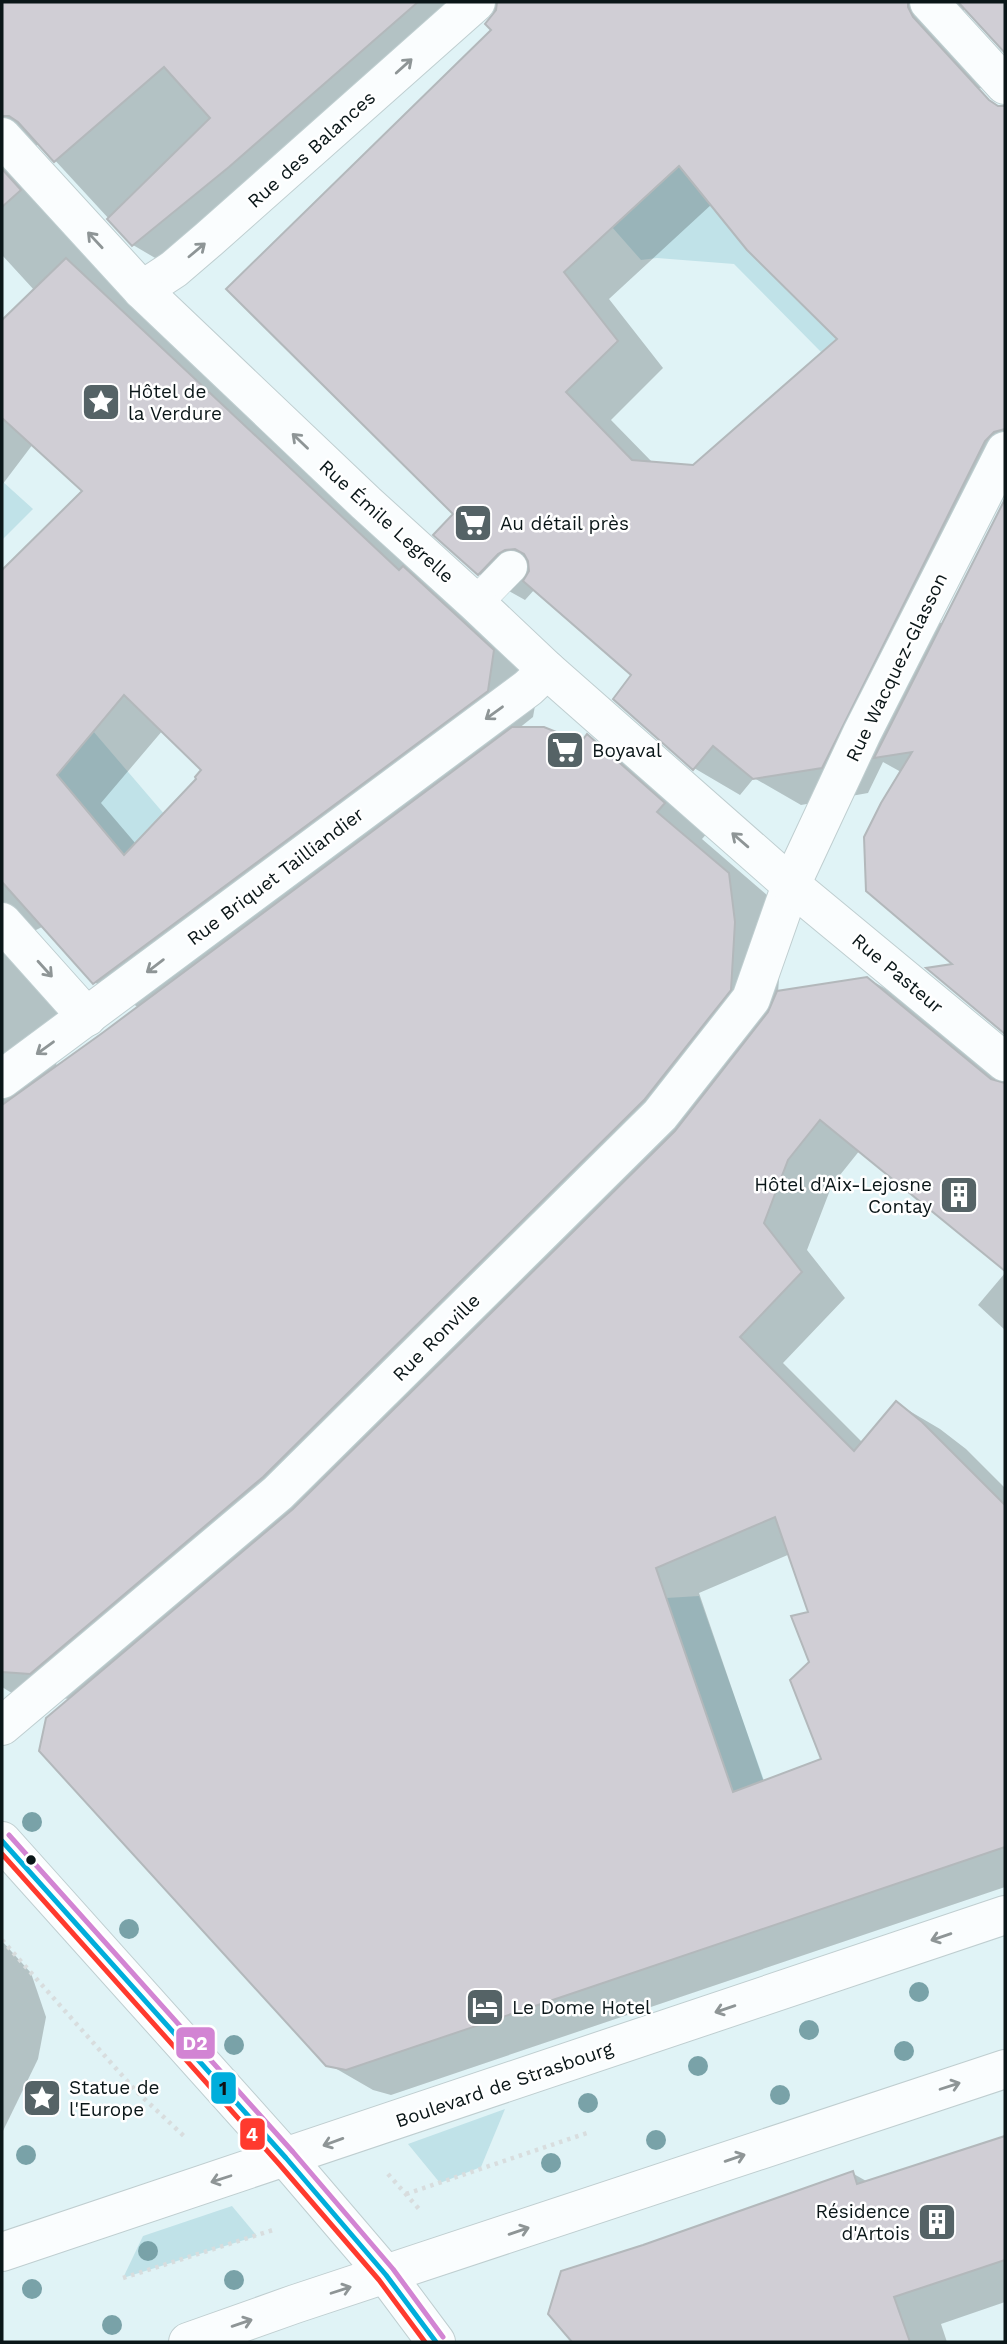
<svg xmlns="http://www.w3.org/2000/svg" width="1007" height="2344" font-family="'Work Sans',sans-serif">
<rect width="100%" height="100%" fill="#e0f3f6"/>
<g fill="#c0e2e8">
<path d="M679,166L836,339L821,352L734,264L657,258L641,260L611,226Z"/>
<path d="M2,481L33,509L3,539L2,537Z"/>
<path d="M93,731L171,822L104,868L57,775Z"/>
<path d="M699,1596L778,1820L746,1831L666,1598Z"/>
<path d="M505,2109L481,2167L440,2183L408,2144Z"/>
<path d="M232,2206L257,2236L123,2278L143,2236Z"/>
</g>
<g fill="#0003" fill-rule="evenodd">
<path d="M2,2H1005V52L966,9L960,12L1001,91L971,87L1005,125V473L931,618L943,624L926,669L1005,535V1032L930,969L957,965L901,772L883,762L868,793L801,805L754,778L740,795L694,768L615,699L633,675L535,589L525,600L479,574L456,514L495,13L487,8L179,272L133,245L40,144L33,147L540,678L533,717L518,729L581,745L587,737L633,763L710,830L702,839L774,901L781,950L778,993L867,978L912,1004L1005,1081V1268L860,1150L832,1185L807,1250L845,1298L783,1363L863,1443L896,1403L940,1429L966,1449L1005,1488V1887L391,2095L373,2090L328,2064L71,1699L15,1695L2,1687V593L13,582L84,491L33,444L2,485V323L35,291L2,255ZM712,204L839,339L693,467L654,464L611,420L663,368L609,299ZM163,730L203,770L198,779L136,844L101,803ZM44,926L94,982L138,1007L56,1068L62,999L34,931ZM790,1554L810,1613L812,1662L823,1760L764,1782L699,1593Z"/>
<path d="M1005,1273V1330L978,1305Z"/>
<path d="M2,1941L31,1973L46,2017L38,2059L2,2133Z"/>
<path d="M1005,2138V2302L941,2324L947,2342H574L550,2313L643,2247L852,2173L868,2182Z"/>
</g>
<g fill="#d0ced5" stroke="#b3b8bb" stroke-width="2" fill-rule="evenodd">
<path d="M2,2H418L229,167L132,246L107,219L210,118L164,67L54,162L18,122L9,116H2Z"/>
<path d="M497,2H908V7L913,17L989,100L998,106H1005V429L994,432L985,441L822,768L753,779L713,746L693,770L613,699L631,675L523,581L529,571L528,561L524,554L515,549L505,550L498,554L478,575L433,535L453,514L226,289L491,30L485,24L496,10ZM679,166L747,250L837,339L693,465L632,460L566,392L618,341L564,272Z"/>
<path d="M958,2H1005V53Z"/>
<path d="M2,169L21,190L2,207Z"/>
<path d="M66,258L399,570L403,566L494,650L488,691L93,984L2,882V570L82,491L2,418V320ZM124,695L201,770L195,777L196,779L124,855L57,775Z"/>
<path d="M1005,499V1034L926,968L952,964L866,891L864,837L881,803L912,752L874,758Z"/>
<path d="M512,727H544L581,742L587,734L665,803L657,812L729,873L735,922L731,990L644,1100L263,1477L30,1674L2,1672V1105L101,1034Z"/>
<path d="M867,977L991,1079L1005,1083V1271L820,1120L788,1160L764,1223L802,1272L740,1337L854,1451L896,1401L922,1422L1005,1505V1847L346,2070L326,2066L39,1751L46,1718L293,1509L675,1131L768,1012L777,991ZM775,1517L808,1612L791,1616L809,1662L790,1680L821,1759L733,1792L656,1568Z"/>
<path d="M1005,2136V2260L894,2297L910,2342H572L548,2314L561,2271L643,2245L853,2171L857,2184Z"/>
</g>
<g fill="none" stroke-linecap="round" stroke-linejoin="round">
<g stroke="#bfced0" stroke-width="33">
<path id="service" d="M476,603L511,567"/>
</g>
<g stroke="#bfced0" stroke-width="40">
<g id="pedestrian">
<path d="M929,2L1005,85"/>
<path d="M142,290L174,269L209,239L476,2"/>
<path d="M2,1726L278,1493L660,1115L751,999L791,885L862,733L1005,451"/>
</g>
</g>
<g stroke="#bfced0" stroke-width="40">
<g id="minor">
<path d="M2,137L142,290L366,503L476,603L547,670L791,885L1005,1062"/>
<path d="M2,922L87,1017"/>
<path d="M2,1079L528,688L547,670"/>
<path d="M2,1841L286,2158L386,2275L436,2342"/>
</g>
</g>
<g stroke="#bfced0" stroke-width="40">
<g id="secondary">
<path d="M2,2252L1005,1915"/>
<path d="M188,2342L295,2304L1005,2069"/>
</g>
</g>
<g stroke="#d8ddde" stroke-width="4.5" stroke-dasharray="3.5 5" stroke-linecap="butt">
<path d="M2,1940L136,2091L186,2138"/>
<path d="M388,2174L419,2209"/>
<path d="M406,2194L587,2133"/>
<path d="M123,2278L276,2229"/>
</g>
<use href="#service" stroke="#fafdfe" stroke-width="32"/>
<use href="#pedestrian" stroke="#fafdfe" stroke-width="38"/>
<use href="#minor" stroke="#fafdfe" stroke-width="38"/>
<use href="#secondary" stroke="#fafdfe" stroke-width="38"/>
<g stroke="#fff" stroke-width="10">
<path id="bus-1" d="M2,1841L286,2158L386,2275L436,2342"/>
</g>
<g stroke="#fff" stroke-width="10">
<path id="bus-2" d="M2,1854L279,2164L379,2280L425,2342"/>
</g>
<g stroke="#fff" stroke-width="10">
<path id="bus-3" d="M9,1835L293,2152L393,2269L443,2337"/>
</g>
<use href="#bus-1" stroke="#00aedc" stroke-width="5"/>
<use href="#bus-2" stroke="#ff3a2e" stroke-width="5"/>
<use href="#bus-3" stroke="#d284d3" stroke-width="5"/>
</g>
<g fill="#79a2a8">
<circle cx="32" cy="1822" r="10"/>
<circle cx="129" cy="1929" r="10"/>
<circle cx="919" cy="1992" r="10"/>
<circle cx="809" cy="2030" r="10"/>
<circle cx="234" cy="2045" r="10"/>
<circle cx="904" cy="2051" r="10"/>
<circle cx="698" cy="2066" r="10"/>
<circle cx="780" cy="2095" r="10"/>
<circle cx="588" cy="2103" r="10"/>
<circle cx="656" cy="2140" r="10"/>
<circle cx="26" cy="2155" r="10"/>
<circle cx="551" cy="2163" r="10"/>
<circle cx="148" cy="2251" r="10"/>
<circle cx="234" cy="2280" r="10"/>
<circle cx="32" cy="2289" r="10"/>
<circle cx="112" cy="2325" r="10"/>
</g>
<defs><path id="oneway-shaft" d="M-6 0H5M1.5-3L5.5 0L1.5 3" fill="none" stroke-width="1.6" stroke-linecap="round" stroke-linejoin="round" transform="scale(1.75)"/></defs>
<g stroke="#8e9596">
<use href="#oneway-shaft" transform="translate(404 66) rotate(-42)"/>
<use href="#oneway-shaft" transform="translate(95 240) rotate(-133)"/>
<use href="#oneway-shaft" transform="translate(197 250) rotate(-40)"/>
<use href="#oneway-shaft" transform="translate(300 441) rotate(-136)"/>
<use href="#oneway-shaft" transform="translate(494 713) rotate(144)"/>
<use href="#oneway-shaft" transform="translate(740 840) rotate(-139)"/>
<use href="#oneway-shaft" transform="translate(155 966) rotate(143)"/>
<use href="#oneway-shaft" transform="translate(45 969) rotate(48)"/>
<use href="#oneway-shaft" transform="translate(45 1048) rotate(144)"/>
<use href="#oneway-shaft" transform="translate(941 1937) rotate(161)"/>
<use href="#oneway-shaft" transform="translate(725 2009) rotate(161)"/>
<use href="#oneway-shaft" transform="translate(950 2086) rotate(-18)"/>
<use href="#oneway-shaft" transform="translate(333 2142) rotate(160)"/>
<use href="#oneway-shaft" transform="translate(735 2158) rotate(-19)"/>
<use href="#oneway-shaft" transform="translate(221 2179) rotate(162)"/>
<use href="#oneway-shaft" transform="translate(519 2231) rotate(-19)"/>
<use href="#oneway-shaft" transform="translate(341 2290) rotate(-18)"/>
<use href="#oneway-shaft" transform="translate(242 2323) rotate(-19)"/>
</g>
<defs>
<g id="sight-square" transform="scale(2.0125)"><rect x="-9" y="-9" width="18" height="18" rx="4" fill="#556366" stroke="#fff"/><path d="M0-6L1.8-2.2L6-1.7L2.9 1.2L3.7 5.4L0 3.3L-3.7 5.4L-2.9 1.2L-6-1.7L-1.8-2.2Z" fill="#fff"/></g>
<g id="supermarket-square" transform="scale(2.0125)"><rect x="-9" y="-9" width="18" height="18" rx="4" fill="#556366" stroke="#fff"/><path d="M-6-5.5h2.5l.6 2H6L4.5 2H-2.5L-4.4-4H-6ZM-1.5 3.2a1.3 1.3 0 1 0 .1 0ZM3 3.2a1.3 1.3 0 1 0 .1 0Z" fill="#fff"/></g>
<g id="building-square" transform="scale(2.0125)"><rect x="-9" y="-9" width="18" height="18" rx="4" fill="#556366" stroke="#fff"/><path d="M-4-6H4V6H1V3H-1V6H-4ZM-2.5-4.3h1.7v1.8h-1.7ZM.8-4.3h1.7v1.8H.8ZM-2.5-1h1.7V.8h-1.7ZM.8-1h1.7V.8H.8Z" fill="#fff"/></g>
<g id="hotel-square" transform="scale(2.0125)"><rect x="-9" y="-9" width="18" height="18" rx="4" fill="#556366" stroke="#fff"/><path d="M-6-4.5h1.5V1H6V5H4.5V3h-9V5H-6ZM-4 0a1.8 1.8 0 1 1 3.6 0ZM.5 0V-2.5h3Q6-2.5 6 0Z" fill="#fff"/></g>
</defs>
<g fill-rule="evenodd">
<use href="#sight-square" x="101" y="402"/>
<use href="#supermarket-square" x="473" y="523"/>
<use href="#supermarket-square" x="565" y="750"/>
<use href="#building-square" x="959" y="1195"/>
<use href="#hotel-square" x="485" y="2007"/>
<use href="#sight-square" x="42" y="2098"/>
<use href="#building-square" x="937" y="2222"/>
</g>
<circle fill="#0a1618" stroke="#fff" stroke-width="2.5" cx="31" cy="1860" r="6"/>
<g text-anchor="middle" stroke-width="5" stroke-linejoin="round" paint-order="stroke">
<g font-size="19" fill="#0a1618" stroke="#fff">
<text transform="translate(311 149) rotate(-42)" y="7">Rue des Balances</text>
<text transform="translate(387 521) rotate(42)" y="7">Rue Émile Legrelle</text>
<text transform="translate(896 667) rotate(-64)" y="7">Rue Wacquez-Glasson</text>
<text transform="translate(275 876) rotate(-37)" y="7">Rue Briquet Tailliandier</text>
<text transform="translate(898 973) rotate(40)" y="7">Rue Pasteur</text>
<text transform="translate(436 1337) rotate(-45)" y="7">Rue Ronville</text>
<text transform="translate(504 2084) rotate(-19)" y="7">Boulevard de Strasbourg</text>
</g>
<g font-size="19" fill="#0a1618" stroke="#fff" text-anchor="start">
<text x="128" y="398">Hôtel de<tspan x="128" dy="22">la Verdure</tspan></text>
<text x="500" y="530">Au détail près</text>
<text x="592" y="757">Boyaval</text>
<text x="932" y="1191" text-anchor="end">Hôtel d'Aix-Lejosne<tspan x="932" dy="22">Contay</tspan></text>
<text x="512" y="2014">Le Dome Hotel</text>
<text x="69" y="2094">Statue de<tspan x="69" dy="22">l'Europe</tspan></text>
<text x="910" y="2218" text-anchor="end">Résidence<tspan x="910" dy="22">d'Artois</tspan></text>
</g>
</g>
<g stroke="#fff" stroke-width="2.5">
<rect x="175" y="2026" width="41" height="34" rx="7" fill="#d284d3"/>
<rect x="210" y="2071" width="27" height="34" rx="7" fill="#00aedc"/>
<rect x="239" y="2117" width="27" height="34" rx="7" fill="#ff3a2e"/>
</g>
<g font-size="19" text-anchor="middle" font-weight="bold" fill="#fff">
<text x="195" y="2050">D2</text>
<text x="252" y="2141">4</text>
</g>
<g font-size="19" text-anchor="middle" font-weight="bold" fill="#111">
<text x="223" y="2095">1</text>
</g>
<rect width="1007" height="2344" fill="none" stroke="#0a1618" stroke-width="7"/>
</svg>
